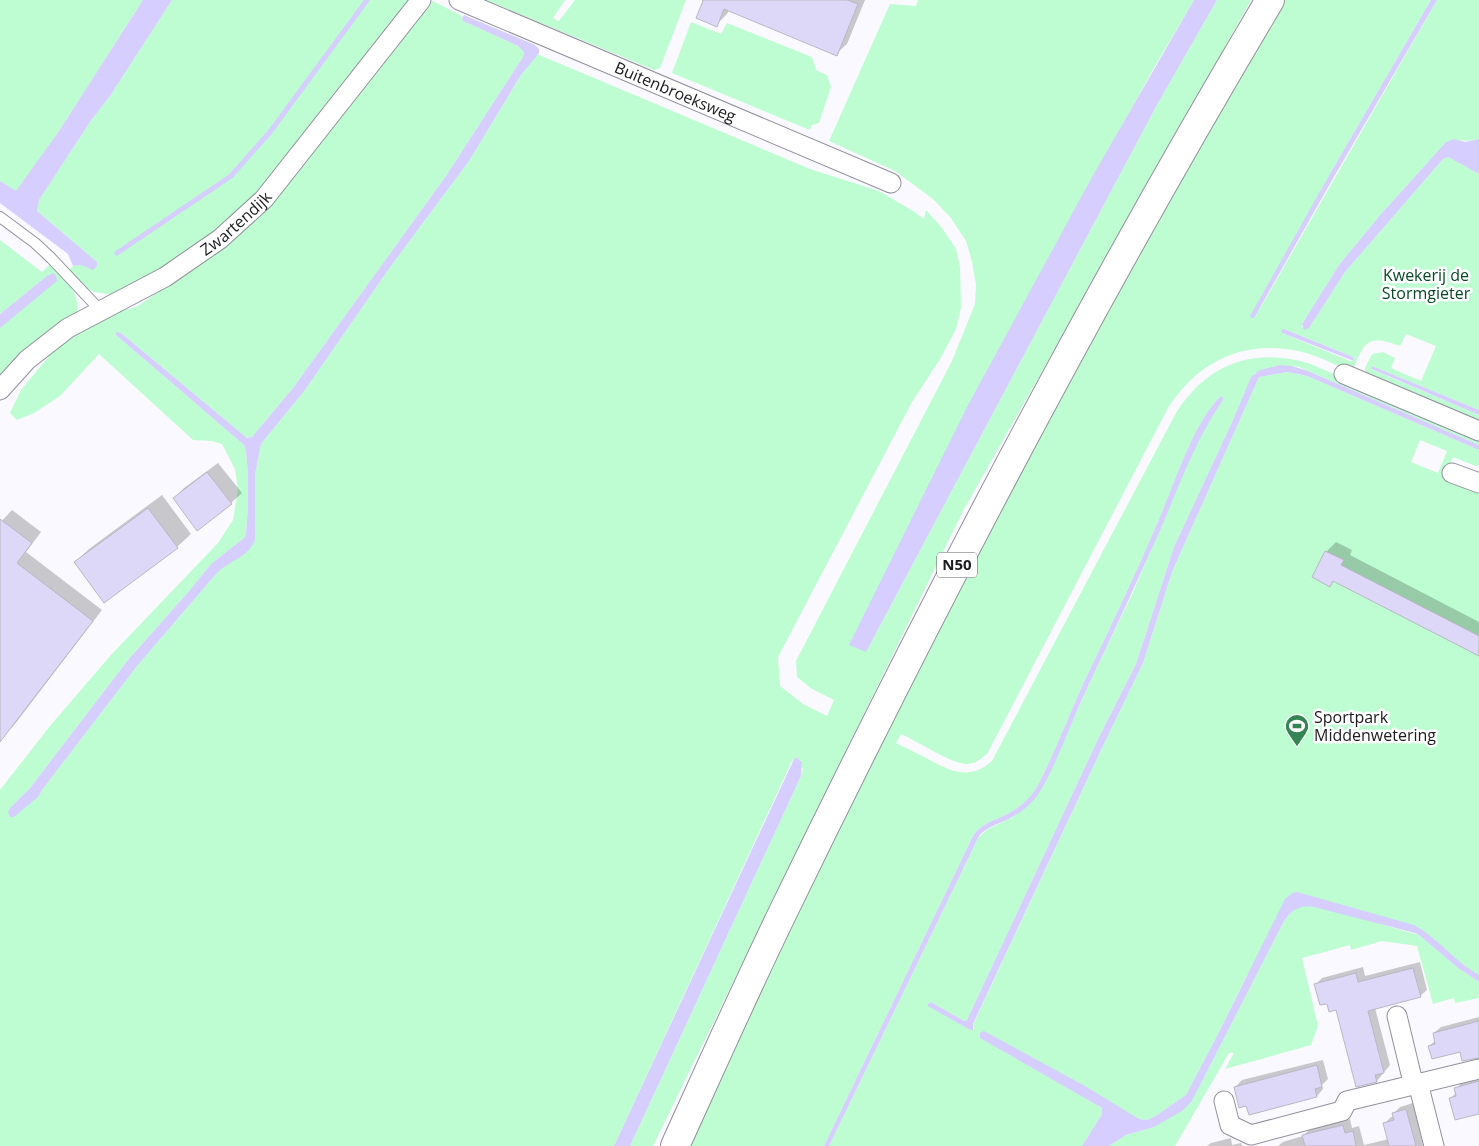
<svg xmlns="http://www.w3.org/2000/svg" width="1479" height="1146" font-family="'Open Sans',sans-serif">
<rect width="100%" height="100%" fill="#faf9ff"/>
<g fill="#bdfdd1" fill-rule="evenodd">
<path d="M0,0H143L59,131L16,192L0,181Z"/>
<path d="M172,0H409L254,202L192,252L114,295L94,292L88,289L69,270L73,266L97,262L37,211L39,200L92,119L110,96Z"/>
<path d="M486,0H565L553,18L559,21L575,0H686L660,68L654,70Z"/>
<path d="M918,0H1194L1151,73L1062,234L866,652L1158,103L1217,0H1251L1196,99L963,511L653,1146H630L801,776L803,769L795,757L791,763L614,1146H0V790L50,726L111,655L218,543L233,520L238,490L235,469L222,444L212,441L193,440L99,354L60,396L34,413L17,420L10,413L21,390L54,350L103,317L138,306L188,271L233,235L412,16L433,1L462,16L463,21L518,46L524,51L523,57L446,176L293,388L252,437L247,438L121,333H116V335L244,445L246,451L248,475V506L246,534L244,538L211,564L190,590L128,660L30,788L11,807L39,796L42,790L137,666L222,567L255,540V475L261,444L305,390L388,270L469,161L521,75L537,54L810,169L879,191L913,211L924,219L926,210L942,228L956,249L960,267L961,307L956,329L940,359L912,402L778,657L780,686L803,704L827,716L834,700L812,689L797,677L796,661L952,361L975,304L976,285L972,261L966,241L951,218L933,199L895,171L829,141L890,4L916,6Z"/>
<path d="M1280,0H1431L1331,172L1254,319L1437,0H1479V139C1468,143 1457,138 1446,142L1381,214L1339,265L1302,324V327L1309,328L1345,272L1443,159L1448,157L1479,174V410L1372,366L1371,369L1479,415V426L1365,378V368L1372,354L1383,352L1395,358L1391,368L1421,381L1436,346L1406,334L1400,346C1369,334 1364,341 1353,370L1349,371C1335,365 1321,357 1306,353C1248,338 1202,358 1169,406L987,754C981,759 974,764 966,764C950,763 917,741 901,734L896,743C905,748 915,752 924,757C948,770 969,782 992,761L1176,413C1207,364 1252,347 1308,363L1479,435V445L1299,367L1292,366L1255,373L1251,378L1233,420L1174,547L1136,664L1099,737L967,1020L964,1021L931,1002L928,1005L970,1030L974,1029L973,1025L1102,748L1143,663L1172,572L1259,377L1287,372L1307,376L1479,450V466H1476L1453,457L1445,477L1479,493V978L1418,930L1293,897L1246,977L1218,1034L1186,1095L1154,1117L1147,1120L1139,1119L981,1038L1102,1108V1114L1082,1146H829L978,838L988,829L1013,817L1044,785L1089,684L1134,590L1194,448L1208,421L1223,400L1221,396C1193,422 1173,489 1157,524C1134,578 1109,630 1084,682C1069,715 1056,750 1039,783C1033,795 1023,805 1011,812C998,820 982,822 973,836L824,1146H680L986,523ZM1287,330L1353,357L1354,361H1350L1282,333ZM1420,440L1447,451L1438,473L1411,462Z"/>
<path d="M691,22L721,34L727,23L812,57L816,70L827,75L831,87L819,123L812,125L810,130L672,73Z"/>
<path d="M0,240L42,272L50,264C65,279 83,295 76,318L0,382V328L13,316L47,276L0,314Z"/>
<path d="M1305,905L1338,912L1419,935L1458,968L1479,982V998L1455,1003L1454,998L1433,1004L1417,946L1382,941L1351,950L1350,945L1302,958L1318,1026L1311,1045L1225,1069L1234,1053H1229L1175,1146H1109L1126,1135L1154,1127L1192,1101L1283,923C1289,913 1294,908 1305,905Z"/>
</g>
<g fill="#d6cefe">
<path d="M143,0H172L110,96L92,119L39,200L37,211L97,262V266L93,270L81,265L73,266L68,254L0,203V181L16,191L59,131Z"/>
<path d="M1194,0H1217L1158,103L866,652L849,645L967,407L1092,177Z"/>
<path d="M1431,0H1437L1335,175L1254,318H1251L1250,316L1331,172Z"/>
<path d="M464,15L535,45L539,49V53L521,75L469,161L388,270L305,390L261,444L255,475V540C248,558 228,561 216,574L137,666L42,790L39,796L14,817H10L8,812L11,807L30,788L128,660L190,590L211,564L244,538L246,534L248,506V475L246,451L244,445L116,335V332L121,333L247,438L252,437L293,388L446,176L523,57L524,52L518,46L463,21L462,18Z"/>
<path d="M1454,139L1465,142L1479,139V174L1448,157L1443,159L1345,272L1309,328L1304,330L1302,324L1339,265L1381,214L1446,142Z"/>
<path d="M53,273L56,275L57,281L0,328V314L47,276Z"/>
<path d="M1284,329L1353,357L1354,361L1282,333L1281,330Z"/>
<path d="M1280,365L1292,366L1308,371L1479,445V450L1307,376L1287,372L1259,377L1172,572L1143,663L1102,748L973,1024V1030H970L928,1006V1004L931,1002L964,1021L967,1020L1099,737L1136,664L1174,547L1233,420L1251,377L1260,370Z"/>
<path d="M1372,366L1479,410V415L1372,369L1371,368Z"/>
<path d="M1221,396L1223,398V400C1196,439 1180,483 1162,526C1138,579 1114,632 1089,684C1073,717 1061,753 1044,785C1037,798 1026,810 1012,817C1001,824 985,826 978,838L829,1146H824L973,836C982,822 998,820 1011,812C1023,805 1033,795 1039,783C1056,750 1069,715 1084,682C1109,630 1134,578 1157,524C1173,488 1193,422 1221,396Z"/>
<path d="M795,757L802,762L801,776L630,1146H614Z"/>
<path d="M1297,892L1414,925C1438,938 1455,962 1479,975V982L1458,968L1419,935L1415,933L1314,907C1299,905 1291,910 1283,923L1192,1101L1182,1111L1154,1127L1126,1135L1109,1146H1082L1102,1114V1108L980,1038V1033L984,1031L1085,1086L1139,1119L1147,1120L1154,1117L1186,1095L1218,1034L1285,899L1292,893Z"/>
</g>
<g fill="#0003">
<path d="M705,0H865L847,44L836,54L729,10L727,14L716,25Z"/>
<path d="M218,463L242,493L231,503L174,498L184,488Z"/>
<path d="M162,495L191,534L177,547L75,562L89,549Z"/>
<path d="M12,510L41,532L26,552L102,610L15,724L5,734L0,731V523Z"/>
<path d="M1336,542L1352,550L1350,555L1479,622V655L1335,580L1330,585L1313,577L1326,552Z"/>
<path d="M1420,962L1427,990L1420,996L1375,1008L1390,1065L1377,1081L1357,1086L1337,1009L1328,1002L1316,984L1322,978L1363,967L1365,976Z"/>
<path d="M1479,1017V1048L1461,1051L1429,1046L1436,1040L1434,1033L1441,1027Z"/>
<path d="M1323,1060L1328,1079L1322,1085L1323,1089L1317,1096L1247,1105L1235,1087L1242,1080Z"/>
<path d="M1479,1077V1113L1450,1099L1457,1092L1456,1089L1462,1082Z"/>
<path d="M1413,1103L1423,1146H1278L1283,1142L1303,1136L1310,1129L1350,1119L1352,1128L1359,1126L1364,1145L1389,1139L1385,1123L1391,1117L1395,1116L1394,1113L1400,1107Z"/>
<path d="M1231,1138L1232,1145L1241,1143L1242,1146H1207L1211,1143Z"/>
</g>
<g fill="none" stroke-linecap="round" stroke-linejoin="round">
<path stroke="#d6cefe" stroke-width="5" d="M117,253L231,176L270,132L367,0"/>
</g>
<g fill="#ded8f8" stroke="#b9b7c4">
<path d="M702,0H847L858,4L837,56L724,9L717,27L696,18L703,1Z"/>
<path d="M207,472L232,504L197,531L173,498Z"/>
<path d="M148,508L178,548L104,603L74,562Z"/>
<path d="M0,519L32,543L17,563L93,621L0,742Z"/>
<path d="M1325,551L1344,560L1341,565L1479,636V656L1333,581L1330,587L1312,577Z"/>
<path d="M1413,968L1421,997L1368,1011L1384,1073L1375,1075L1377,1082L1356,1087L1336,1010L1329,1012L1327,1004L1320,1005L1314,984L1356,973L1358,982Z"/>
<path d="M1479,1021V1058L1462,1061L1460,1052L1432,1059L1428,1046L1435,1044L1433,1033Z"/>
<path d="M1317,1065L1322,1087L1315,1089L1317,1097L1249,1115L1246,1106L1239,1108L1234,1087Z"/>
<path d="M1479,1081V1114L1455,1120L1449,1098L1456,1096L1454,1088Z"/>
<path d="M1406,1109L1416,1146H1389L1383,1123L1394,1120L1392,1113Z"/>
<path d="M1343,1125L1345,1133L1353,1131L1356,1146H1305L1302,1135Z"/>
</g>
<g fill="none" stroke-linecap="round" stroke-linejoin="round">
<g stroke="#92909d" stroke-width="12">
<path id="service" d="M0,217L35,243L51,258L101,311"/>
</g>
<g stroke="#92909d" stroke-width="21">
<g id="minor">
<path id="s1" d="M459,0L891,183"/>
<path d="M1344,374L1479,431"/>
<path id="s2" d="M0,390L27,360L68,328L165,277L220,239L264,199L421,0"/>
<path d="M1452,473L1479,483"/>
<path d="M1397,1016L1412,1078L1418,1083L1434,1146"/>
<path d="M1224,1101L1230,1125L1251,1135L1342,1111L1347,1101L1479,1069"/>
</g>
</g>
<g stroke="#92909d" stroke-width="30">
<path id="trunk" d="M675,1146C711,1067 746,988 784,910C934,601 1094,295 1270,0"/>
</g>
<use href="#service" stroke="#fff" stroke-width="10"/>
<use href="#minor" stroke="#fff" stroke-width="19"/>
<use href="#trunk" stroke="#fff" stroke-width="28"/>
</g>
<defs>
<g id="stadium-pin" transform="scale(1.25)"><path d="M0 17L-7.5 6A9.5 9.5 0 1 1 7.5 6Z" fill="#348454" stroke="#fff"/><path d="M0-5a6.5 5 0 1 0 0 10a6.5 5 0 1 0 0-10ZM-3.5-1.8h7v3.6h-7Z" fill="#fff"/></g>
</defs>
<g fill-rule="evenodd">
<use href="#stadium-pin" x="1297" y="726"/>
</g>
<g text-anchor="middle" stroke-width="5" stroke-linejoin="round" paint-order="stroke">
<rect fill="#fff" stroke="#5f5f62" stroke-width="1" x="937" y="552.5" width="40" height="25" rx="4"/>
<g font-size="15" font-weight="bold" fill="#1b1b1f">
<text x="957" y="570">N50</text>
</g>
<g font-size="16" fill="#1b1b1f" stroke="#fff">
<text dy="6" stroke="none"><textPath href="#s1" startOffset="235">Buitenbroeksweg</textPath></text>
<text dy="6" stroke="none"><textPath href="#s2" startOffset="291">Zwartendijk</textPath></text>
</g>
<g font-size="16" fill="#074827" stroke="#fff">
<text x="1426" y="281">Kwekerij de<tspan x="1426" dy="18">Stormgieter</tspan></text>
</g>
<g font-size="16" fill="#1b1b1f" stroke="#fff" text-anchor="start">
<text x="1314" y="723">Sportpark<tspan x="1314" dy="18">Middenwetering</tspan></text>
</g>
</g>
</svg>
